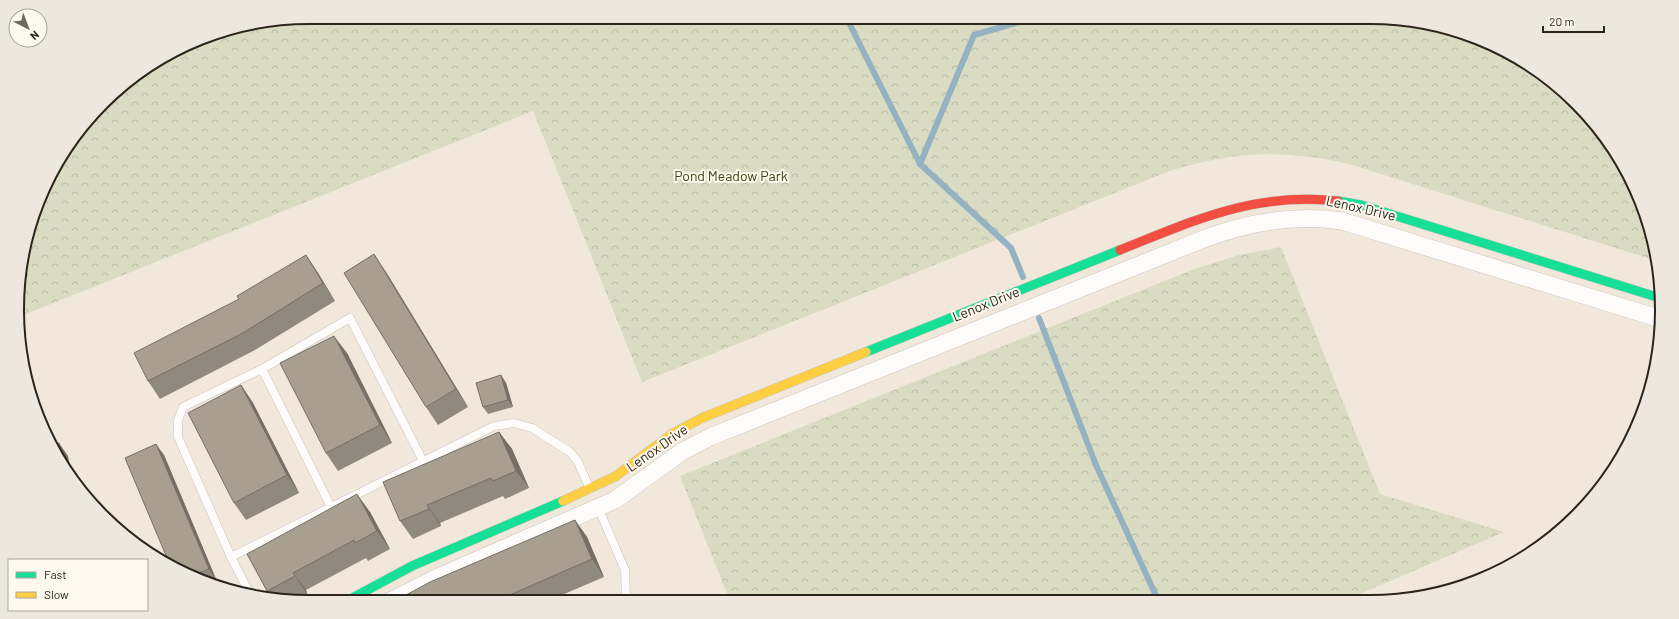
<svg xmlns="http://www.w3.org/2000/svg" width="1679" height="619" font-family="Barlow,sans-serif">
<defs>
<pattern id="park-crowns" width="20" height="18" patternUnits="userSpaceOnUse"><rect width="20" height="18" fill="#d9dcc2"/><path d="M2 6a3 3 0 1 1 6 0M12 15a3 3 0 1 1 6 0" fill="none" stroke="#babda6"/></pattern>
</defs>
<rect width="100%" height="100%" fill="#f1e8db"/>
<g fill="url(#park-crowns)">
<path d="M310,17H1369L1445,27L1499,47L1548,78L1590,117L1623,163L1647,216L1657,261L1349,164C1284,149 1230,151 1167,172L642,382L533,111L21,316L20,271L32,216L56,163L117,89L163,56L215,33Z"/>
<path d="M1281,247L1380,494L1504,532L1346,600L730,601L680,476L1197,268L1239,255Z"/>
</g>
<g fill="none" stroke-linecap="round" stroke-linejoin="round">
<g stroke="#95b2c2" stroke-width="6">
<path d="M846,17L920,164L1011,248L1023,277"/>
<path d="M920,164L974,35L1037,17"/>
<path d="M1039,318L1096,465L1158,600"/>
</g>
<g stroke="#cac3b9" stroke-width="9">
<g id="lane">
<path d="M262,369L331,507"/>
<path d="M597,505L625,570L626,601"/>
<path d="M231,557L494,426L514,423L532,428L570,452L578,462L590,489"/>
<path d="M250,594L231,557L178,437V420L183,407L262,369L350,318L423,461"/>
</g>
</g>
<g stroke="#cac3b9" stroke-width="18">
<path id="street" d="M388,602L438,577L615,500L683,451L710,437L1201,240C1247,222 1292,214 1342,221L1661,319"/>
</g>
<g stroke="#cac3b9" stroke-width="10">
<g id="fast">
<path d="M1338,201L1361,205L1660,298"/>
<path d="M866,352L1120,250"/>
<path d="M345,602L412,566L563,501"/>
</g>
</g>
<g stroke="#cac3b9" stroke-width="10">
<path id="slow" d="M563,501L616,476L672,434L702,418L866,352"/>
</g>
<g stroke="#cac3b9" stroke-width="10">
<path id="jam" d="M1120,250C1196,220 1253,192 1338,201"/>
</g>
<use href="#lane" stroke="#fdfcfa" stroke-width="8"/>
<use href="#street" stroke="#fdfcfa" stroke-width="17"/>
<use href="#fast" stroke="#16e098" stroke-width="9"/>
<use href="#slow" stroke="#ffcf43" stroke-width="9"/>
<use href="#jam" stroke="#f24e42" stroke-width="9"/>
</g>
<g fill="#90897d">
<path d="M306,255L318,273L335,301L255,350L160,399L148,381L239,299Z"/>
<path d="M386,272L468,407L438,425L426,407Z"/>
<path d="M347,353L392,443L338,471L326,453Z"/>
<path d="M501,375L506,383L513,407L488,414L483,407Z"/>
<path d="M241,385L253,403L299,493L246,520L234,503Z"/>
<path d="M499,432L512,449L529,488L505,499L503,496L440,523L441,526L413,539L400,521Z"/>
<path d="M164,455L216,579L208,582L180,572Z"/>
<path d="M370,512L390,549L368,561L366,558L306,590L307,594L296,600L271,597L267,591Z"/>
<path d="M575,520L587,537L604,577L548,601L393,602Z"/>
</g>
<g fill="#766f66">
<path d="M374,254L386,272L468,407L456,389Z"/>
<path d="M306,255L318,273L335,301L323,283Z"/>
<path d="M334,336L347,353L392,443L380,425Z"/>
<path d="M501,375L506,383L513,407L508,400Z"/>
<path d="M241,385L253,403L299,493L287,475Z"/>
<path d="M499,432L512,449L529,488L516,471Z"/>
<path d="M59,443L68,456L72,478L66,472L63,465Z"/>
<path d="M156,444L164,455L216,579L209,569Z"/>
<path d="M357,494L370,512L390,549L377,531Z"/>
<path d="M427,505L440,523L441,526L429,509Z"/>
<path d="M575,520L587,537L604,577L592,559Z"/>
<path d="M293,573L306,590L307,594Z"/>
</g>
<g fill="#a89f91" stroke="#766f66">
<path d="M374,254L456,389L426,407L344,273Z"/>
<path d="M306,255L323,283L243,333L148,381L134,353L239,299L237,296Z"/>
<path d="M334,336L380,425L326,453L280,363Z"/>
<path d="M501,375L508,400L483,407L476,383Z"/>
<path d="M241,385L287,475L234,503L188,413Z"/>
<path d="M499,432L516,471L493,481L491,478L427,505L429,509L400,521L383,482Z"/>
<path d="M59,443L63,465L51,444Z"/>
<path d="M156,444L209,569L191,576L180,572L170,565L125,458Z"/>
<path d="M357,494L377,531L355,543L354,540L293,573L295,576L267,591L247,554Z"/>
<path d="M575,520L592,559L494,602H393L430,582Z"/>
</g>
<g text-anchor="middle" stroke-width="4" stroke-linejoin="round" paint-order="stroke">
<g font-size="14" fill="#36430f" stroke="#fff8ef">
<text x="731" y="181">Pond Meadow Park</text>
</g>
<g font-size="14" fill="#2b251c" stroke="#fff8ef">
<text transform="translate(1361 208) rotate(13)" y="5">Lenox Drive</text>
<text transform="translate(986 304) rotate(-22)" y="5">Lenox Drive</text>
<text transform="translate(657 448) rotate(-35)" y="5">Lenox Drive</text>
</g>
</g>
<path d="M0 0H1679V619H0ZM309 24H1370A285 285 0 0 1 1655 309V310A285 285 0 0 1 1370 595H309A285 285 0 0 1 24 310V309A285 285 0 0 1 309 24Z" fill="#eee7de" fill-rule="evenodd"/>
<path fill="none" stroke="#2b251c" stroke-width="2" d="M309 24H1370A285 285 0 0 1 1655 309V310A285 285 0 0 1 1370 595H309A285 285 0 0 1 24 310V309A285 285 0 0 1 309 24Z"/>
<rect x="8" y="559" width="140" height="52" fill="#fff8ef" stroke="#aaa49b"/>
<rect x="16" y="572" width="20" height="6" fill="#16e098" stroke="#aaa49b"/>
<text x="44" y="579" font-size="12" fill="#2b251c">Fast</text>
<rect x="16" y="592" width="20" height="6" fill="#ffcf43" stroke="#aaa49b"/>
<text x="44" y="599" font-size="12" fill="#2b251c">Slow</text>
<g transform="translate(28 28) rotate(138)"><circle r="19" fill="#fff8ef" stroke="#aaa49b"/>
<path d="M0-3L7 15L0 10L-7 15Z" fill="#70695f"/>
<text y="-6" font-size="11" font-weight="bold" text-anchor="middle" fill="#2b251c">N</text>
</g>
<path d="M1543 26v6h61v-6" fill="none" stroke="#2b251c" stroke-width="2"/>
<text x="1549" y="26" font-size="12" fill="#2b251c" stroke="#fff8ef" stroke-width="3" paint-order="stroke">20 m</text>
</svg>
